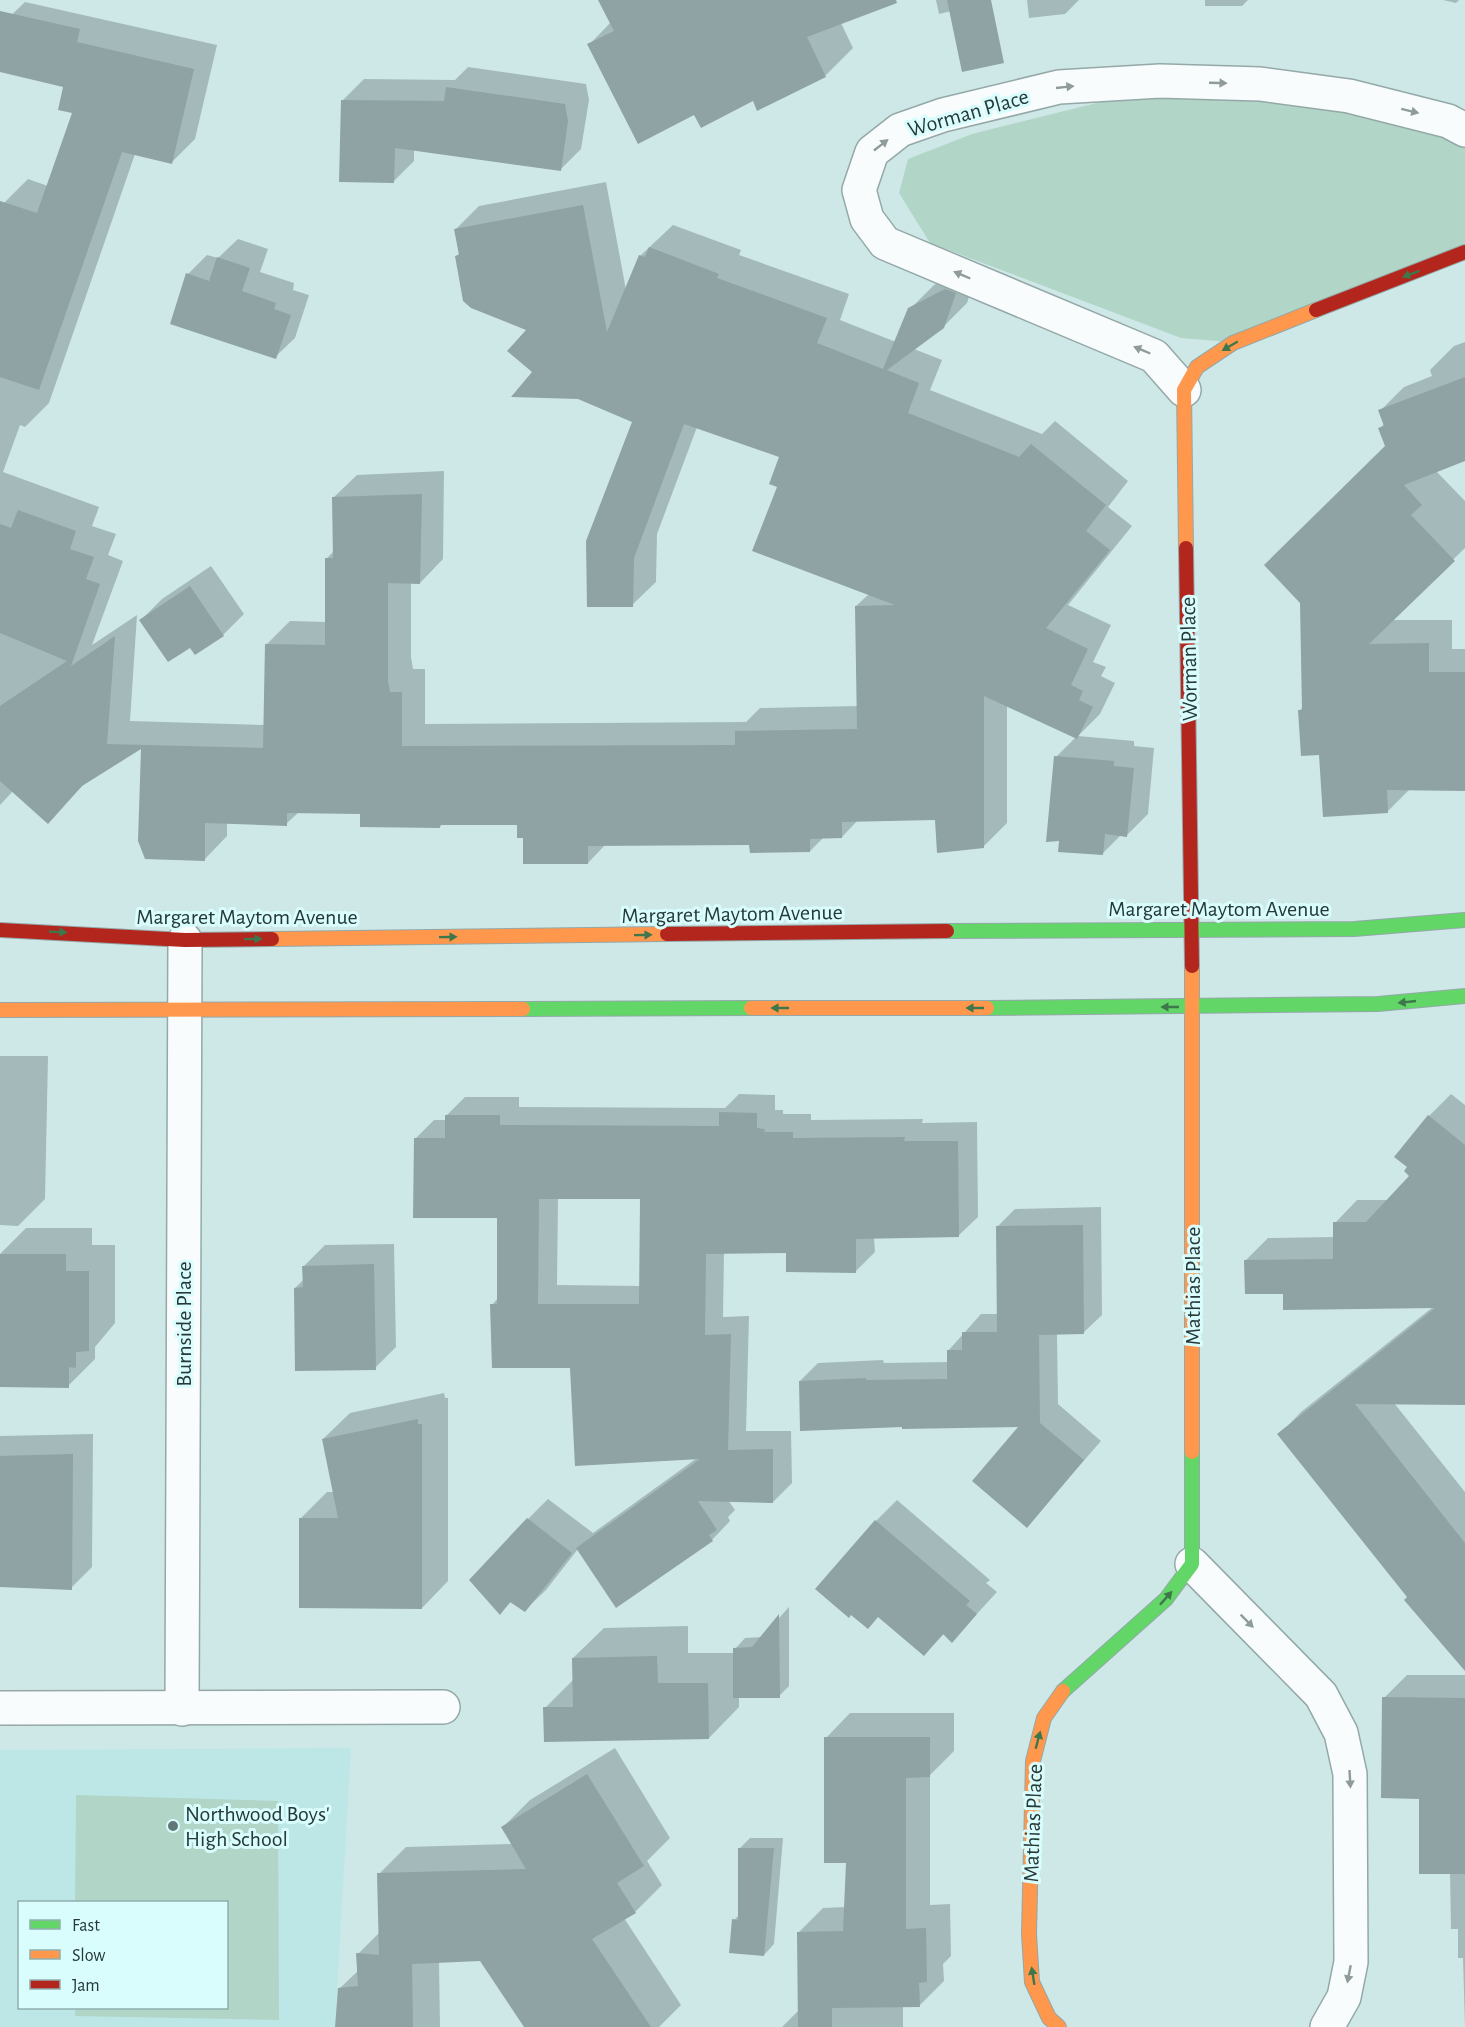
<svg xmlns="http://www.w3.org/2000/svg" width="1465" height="2027" font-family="'Alegreya Sans',sans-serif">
<rect width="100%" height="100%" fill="#cee8e8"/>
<path fill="#bde7e7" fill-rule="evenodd" d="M351,1748L335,2027H0V1750ZM20,1902H226V2008H20Z"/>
<g fill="#b1d5c6">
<path d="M1226,89L1465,133V245L1243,343L1181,338L930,243L899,193L908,159L972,134L1137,93Z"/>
<path d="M76,1795L278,1801L279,2020L75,2016V2008H226V1902H75Z"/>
</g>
<g fill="#0003" fill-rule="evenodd">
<path d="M600,0H889L841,23L853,48L826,75L758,109L754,99L695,113L589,45L611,22Z"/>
<path d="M936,0H980L973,6L939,14Z"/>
<path d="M1027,0H1079L1065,14L1029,18Z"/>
<path d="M1205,0H1248L1242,6H1205Z"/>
<path d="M1443,0H1459L1456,3Z"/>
<path d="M25,2L217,45L195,139L172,162L135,154L49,403L25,427L20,425L3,472L99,507L92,526L116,534L108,555L123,561L92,645L137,615L130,721L265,725L266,645L290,621L327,622L326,559L335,550L333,498L357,475L444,471L443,559L420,583L411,582V657L413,669H425V724L746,722L760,708L858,706L856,606L869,594L779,486L781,457L697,427L657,534L656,582L632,605L634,421L535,372L528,329L456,256L460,253L456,229L479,206L606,182L626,290L640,256L673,225L741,250L739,255L849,294L840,320L896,342L910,309L934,285L969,266L978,270L967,303L943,327L914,349L942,360L930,390L1042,434L1055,421L1128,481L1108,507L1132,526L1068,605L1111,625L1093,662L1106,667L1101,676L1115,683L1100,714L1078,736L1134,741V746L1154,748L1148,814L1127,835H1121L1102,854L1056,757L1076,737L1007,705V823L983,847L936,819L858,820L842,837H824L810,851L751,844H606L588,863L524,837L518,823H443L440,827L362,812H299L286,824L227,822V836L204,860L142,746L87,781L47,822L13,791L0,805V215L4,203L28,179L48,186L74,112L65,85L0,71L1,25Z"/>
<path d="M468,67L586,84L589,100L581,149L560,170L414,149V161L393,182L343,100L364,79L455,80Z"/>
<path d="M238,239L268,249L260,272L294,283L293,290L309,295L295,338L275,357L188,274L207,255L218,258Z"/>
<path d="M1465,342V460L1436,471L1465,501V548L1391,620H1452V649H1465V789H1410L1388,811L1320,753L1299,711L1303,707L1387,446L1380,428L1385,423L1380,411L1404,387L1432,376L1430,370L1454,346Z"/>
<path d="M211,566L244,614L223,635L191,645L141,620L162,599Z"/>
<path d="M0,1056H48L45,1199L18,1226L0,1225Z"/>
<path d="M739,1094L775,1095V1110H783V1114H811V1120L923,1119L922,1123L977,1122L978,1217L959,1235L874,1238L875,1252L856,1271L788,1252H724L723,1317L749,1316L746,1431H791L792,1483L773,1502L728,1500L735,1510L728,1517L730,1521L712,1540L578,1549L546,1590L525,1610L512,1601L500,1613L528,1519L548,1499L593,1533L697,1458L492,1305L498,1298L499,1216L415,1139L434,1120H446V1116L465,1097H519V1107L725,1108ZM641,1197V1286L557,1285L558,1198Z"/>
<path d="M1451,1094L1465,1105V1403H1394L1465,1492V1668L1279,1435L1301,1412L1433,1307L1285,1293L1246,1260L1268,1238L1335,1237V1223L1357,1200H1389L1411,1175L1429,1116Z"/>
<path d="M1101,1207L1102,1315L1083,1333H1057L1058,1404L1101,1441L1027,1526L1021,1425L800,1381L818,1363L883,1360L884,1363L948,1362V1351L981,1314H998L997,1227L1015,1209Z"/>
<path d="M26,1228H92V1245H115V1323L95,1347V1359L68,1386H0V1254Z"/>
<path d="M394,1244L396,1347L375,1368L295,1288L304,1279V1266L325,1245Z"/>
<path d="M444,1393L445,1398H448V1581L422,1608L301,1518L327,1492H334L323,1439L350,1413Z"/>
<path d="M93,1434L92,1567L71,1588L0,1586V1436Z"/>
<path d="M897,1500L990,1580L986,1583L997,1592L952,1641L944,1634L924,1654L876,1521Z"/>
<path d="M789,1607V1686L779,1696H739V1707L709,1738L545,1708L574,1679L573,1658L604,1628L688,1626V1653H735V1649L745,1638L762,1637Z"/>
<path d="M1407,1675H1465V2027L1463,1958H1458V1929H1451L1450,1872L1384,1698Z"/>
<path d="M850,1713H954V1751L930,1775V1905L950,1904L951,1956L943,1964L944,1981L919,2006H903V2027H782L800,2009L799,1932L823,1908L845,1907L847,1861L826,1738Z"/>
<path d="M615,1748L670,1838L647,1861L662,1885L635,1912L624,1918L681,2005L659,2027H570L480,1959L439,1961L440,2027H337L339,1989L359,1970L358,1954L380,1932L379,1874L406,1847L513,1844L503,1827L530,1800Z"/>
<path d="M750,1838H783L774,1944L764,1955L734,1920L739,1915L740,1848Z"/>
</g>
<g fill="#8fa2a4" fill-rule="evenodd">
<path d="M598,0H896L897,3L807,37L826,77L757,111L753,101L701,128L694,115L638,144L587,44L614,31Z"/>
<path d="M947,0H991L1004,63L962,72Z"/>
<path d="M0,11L80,29L77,42L194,69L172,164L122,152L39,390L0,377V201L37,213L72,113L58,110L63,87L0,72Z"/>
<path d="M446,87L565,104L568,121L561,171L395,148L394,183L339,182L341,100L444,101Z"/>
<path d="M583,205L607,332L639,255L645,257L649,247L719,274L717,278L827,318L817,343L883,369L908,308L945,289L956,293L944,328L887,370L919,383L908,413L1019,457L1031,444L1106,505L1086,531L1110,550L1046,628L1088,649L1071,685L1083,691L1079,700L1093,707L1077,739L984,696V848L937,853L935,820L842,822V838L810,839V852L750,853L749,845L588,846V864H523V838H517V825H440V828L360,827V814L287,813V826L205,823V861L145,859L138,841L141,749L82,786L48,824L0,781V706L67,661L0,633V524L11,528L18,510L76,531L70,549L94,557L86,579L100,584L71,666L115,636L107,744L263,748L265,644L325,645V558H333L332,497L422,494L420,584L388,583V681L390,692H402V746L735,745V731L857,729L855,606L895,605L752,551L777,487L769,484L779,457L684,424L634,558L633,607H587L586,541L632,422L578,399L511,397L532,372L507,351L526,330L471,308L463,301L455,256L459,255L454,229Z"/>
<path d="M217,257L250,268L242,291L276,303L274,309L291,315L276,359L170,324L186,273L209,281Z"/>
<path d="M1465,377V461L1404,485L1422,505L1411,515L1455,561L1369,644L1429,643V672H1465V791L1387,790L1388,813L1323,817L1319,755L1301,756L1298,710H1302L1300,603L1264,565L1385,446L1378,428L1384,426L1378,410Z"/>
<path d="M190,586L224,636L195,655L190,648L168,662L139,620Z"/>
<path d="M1054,756L1114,761V766L1134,768L1127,837L1105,834L1103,855L1058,852L1059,841L1046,842Z"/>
<path d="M719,1112L757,1113V1128L765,1129L764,1132H793V1138L905,1137L904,1141H958L959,1237L856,1239V1273L786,1272V1253L706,1254L705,1335L731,1334L728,1450L773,1449V1503L698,1501L717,1530L709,1535L713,1541L616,1608L576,1548L700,1459L575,1466L570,1368H492L490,1304H497V1218H413L414,1138H445V1115H500V1125L719,1126ZM539,1199H640L639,1304H538Z"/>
<path d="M1428,1115L1465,1145V1405L1355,1404L1465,1543V1671L1404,1600L1407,1597L1277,1434L1435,1308L1283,1310V1294H1245L1244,1260L1333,1259V1222H1366L1409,1176L1404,1171L1407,1167L1394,1157Z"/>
<path d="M1083,1225L1084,1334L1039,1335L1040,1423L1084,1460L1027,1528L972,1481L1018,1427L902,1429V1427L800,1431L799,1381L866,1378V1380L947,1379V1350H962V1332H997L996,1226Z"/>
<path d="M0,1254H66V1271H89V1351L76,1352V1368L69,1367V1388L0,1387Z"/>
<path d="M374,1264L376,1370L295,1371L294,1288L303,1287L302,1266Z"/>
<path d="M418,1419V1424H422V1609L299,1608V1518H338L322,1439Z"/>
<path d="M73,1454L72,1590L0,1587V1456Z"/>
<path d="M527,1518L572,1553L525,1612L510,1602L500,1615L469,1580Z"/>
<path d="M875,1520L970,1601L966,1605L977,1614L952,1643L943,1634L924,1656L878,1617L868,1629L851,1615L849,1618L815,1589Z"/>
<path d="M779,1614L780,1698H733V1648L752,1647Z"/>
<path d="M657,1656L658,1683H708L709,1739L544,1742L543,1707H573L572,1658Z"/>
<path d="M1382,1697L1465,1698V1874H1419V1799L1381,1798Z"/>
<path d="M824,1737H930V1777L906,1778V1929L926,1928L927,1982L919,1983L920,2007L832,2008V2027H798L797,1932L843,1931L846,1863H824Z"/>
<path d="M587,1774L644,1866L617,1883L636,1913L592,1939L651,2027H524L480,1961L412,1964L413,2027H335L338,1988L358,1986L356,1953L379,1955L377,1873L526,1869L501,1827Z"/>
<path d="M738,1848H774L764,1956L729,1953L732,1919L738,1920Z"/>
</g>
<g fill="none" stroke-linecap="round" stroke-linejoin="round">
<g stroke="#94a8a8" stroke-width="36">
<g id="street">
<path d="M1184,390L1154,356L885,243L867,219L859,190L872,152L900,130L943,115L1059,87L1160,81L1260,84L1349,96L1448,121L1465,130"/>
<path d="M1192,1564L1321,1695L1341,1733L1350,1774L1351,1962L1344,1997L1327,2027"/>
<path d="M0,1708L443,1707"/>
<path d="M182,1709L185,940"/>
</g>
</g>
<g stroke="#94a8a8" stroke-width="16">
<g id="fast">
<path d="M947,931L1354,929L1465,920"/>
<path d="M987,1008L1378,1004L1465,996"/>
<path d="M523,1009L751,1008"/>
<path d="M1063,1691L1166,1599L1192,1564V1452"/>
</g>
</g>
<g stroke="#94a8a8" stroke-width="16">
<g id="slow">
<path d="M1186,548L1184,390L1197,367L1233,343L1316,310"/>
<path d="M272,939L667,934"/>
<path d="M1192,966V1452"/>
<path d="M751,1008H987"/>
<path d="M0,1010L523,1009"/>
<path d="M1059,2027L1049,2018L1032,1982L1029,1934L1033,1761L1044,1718L1063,1691"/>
</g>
</g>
<g stroke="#94a8a8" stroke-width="16">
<g id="jam">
<path d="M1316,310L1465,252"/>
<path d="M1186,548L1192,966"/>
<path d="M0,930L185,940L272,939"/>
<path d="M667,934L947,931"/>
</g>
</g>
<use href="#street" stroke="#f8fcfc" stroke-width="33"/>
<use href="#fast" stroke="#63d668" stroke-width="14"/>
<use href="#slow" stroke="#ff974d" stroke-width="14"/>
<use href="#jam" stroke="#b3261e" stroke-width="14"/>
</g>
<defs><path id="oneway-solid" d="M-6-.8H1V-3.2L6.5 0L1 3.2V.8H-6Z" transform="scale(1.5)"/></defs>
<g fill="#8f9a9a">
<use href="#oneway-solid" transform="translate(1218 83) rotate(2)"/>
<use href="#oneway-solid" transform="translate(1065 87) rotate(-6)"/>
<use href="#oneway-solid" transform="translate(1410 111) rotate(14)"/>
<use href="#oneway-solid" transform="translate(881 145) rotate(-38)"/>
<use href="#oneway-solid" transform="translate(962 275) rotate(-157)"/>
<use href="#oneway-solid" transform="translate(1142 350) rotate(-157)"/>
<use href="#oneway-solid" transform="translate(1247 1621) rotate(45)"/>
<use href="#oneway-solid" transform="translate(1350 1779) rotate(87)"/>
<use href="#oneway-solid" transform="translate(1349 1974) rotate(101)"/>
</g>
<g fill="#3e774b">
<use href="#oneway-solid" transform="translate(1411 274) rotate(159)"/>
<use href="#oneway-solid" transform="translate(1230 346) rotate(150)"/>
<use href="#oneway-solid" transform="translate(58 932) rotate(3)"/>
<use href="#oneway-solid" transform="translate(643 935) rotate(-1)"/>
<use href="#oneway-solid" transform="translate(448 937) rotate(-1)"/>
<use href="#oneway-solid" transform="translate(253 939) rotate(-1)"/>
<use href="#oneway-solid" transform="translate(1407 1002) rotate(174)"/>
<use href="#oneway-solid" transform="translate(1170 1007) rotate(180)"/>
<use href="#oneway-solid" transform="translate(780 1008) rotate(180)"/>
<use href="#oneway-solid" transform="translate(975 1008) rotate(180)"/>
<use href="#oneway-solid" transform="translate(1166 1598) rotate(-48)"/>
<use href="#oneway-solid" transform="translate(1038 1740) rotate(-75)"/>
<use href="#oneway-solid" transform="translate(1033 1976) rotate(-99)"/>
</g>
<circle fill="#617676" stroke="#d9fdfd" stroke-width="2" cx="173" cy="1826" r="6"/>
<g text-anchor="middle" stroke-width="6" stroke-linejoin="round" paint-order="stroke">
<g font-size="22" fill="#263838" stroke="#d9fdfd">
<text transform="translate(968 112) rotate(-16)" y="8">Worman Place</text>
<text transform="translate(1188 659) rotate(-91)" y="8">Worman Place</text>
<text x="1219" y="916">Margaret Maytom Avenue</text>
<text transform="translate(732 913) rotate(-1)" y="8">Margaret Maytom Avenue</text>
<text x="247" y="924">Margaret Maytom Avenue</text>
<text transform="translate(1192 1286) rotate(-90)" y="8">Mathias Place</text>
<text transform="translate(183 1324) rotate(-90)" y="8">Burnside Place</text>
<text transform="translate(1032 1823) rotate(-88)" y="8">Mathias Place</text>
</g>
<g font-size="22" fill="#263838" stroke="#d9fdfd" text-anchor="start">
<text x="185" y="1821">Northwood Boys'<tspan x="185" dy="25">High School</tspan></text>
</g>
</g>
<rect x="18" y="1901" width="210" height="108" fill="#d9fdfd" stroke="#91aeae" stroke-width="1.5"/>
<rect x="30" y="1920" width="30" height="9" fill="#63d668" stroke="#91aeae" stroke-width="1.5"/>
<text x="72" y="1931" font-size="18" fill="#263838">Fast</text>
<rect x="30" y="1950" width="30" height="9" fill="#ff974d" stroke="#91aeae" stroke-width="1.5"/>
<text x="72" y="1961" font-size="18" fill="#263838">Slow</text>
<rect x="30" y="1980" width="30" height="9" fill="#b3261e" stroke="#91aeae" stroke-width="1.5"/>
<text x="72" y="1991" font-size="18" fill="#263838">Jam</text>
</svg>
